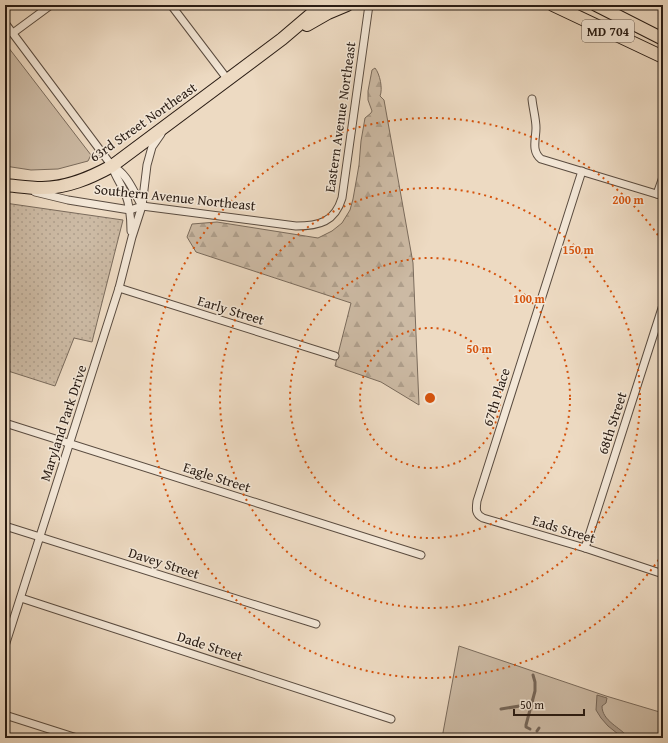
<svg xmlns="http://www.w3.org/2000/svg" width="668" height="743" font-family="'Gentium Book Plus',serif">
<defs>
<pattern id="grass-dots" width="8" height="8" patternUnits="userSpaceOnUse"><rect width="8" height="8" fill="#ccbaa4"/><path d="M2 2h.1M6 6h.1" fill="none" stroke="#af9f8c" stroke-width="1.8" stroke-linecap="round"/></pattern>
<pattern id="forest-firs" width="22" height="20" patternUnits="userSpaceOnUse"><rect width="22" height="20" fill="#ccbaa4"/><path d="M5 1l3.5 6h-7zM16 11l3.5 6h-7z" fill="#af9f8c"/></pattern>
</defs>
<rect width="100%" height="100%" fill="#eddac2"/>
<filter id="stains"><feTurbulence type="fractalNoise" baseFrequency=".005" numOctaves="4"/><feColorMatrix values="0 0 0 0 .2 0 0 0 0 .09 0 0 0 0 .02 0 0 0 .5 -.17"/></filter>
<radialGradient id="worn" r=".72"><stop offset=".6" stop-color="#630" stop-opacity="0"/><stop offset="1" stop-color="#630" stop-opacity=".3"/></radialGradient>
<path fill="url(#grass-dots)" stroke="#7a6b5c" d="M5,203L123,220L92,342L74,338L55,386L5,370Z"/>
<path fill="url(#forest-firs)" stroke="#7a6b5c" d="M375,68C380,74 383,89 380,96L384,100L413,263L419,405L381,382L335,366L351,303L196,252L187,237L192,224L217,222L318,238L332,231L342,223L350,210L353,199L359,165L361,141L365,118L371,113L372,111L368,100V91L372,70Z"/>
<g fill="#ccbaa4" stroke="#7a6b5c">
<path d="M5,43L91,155L88,161L58,169L31,170L5,166Z"/>
<path d="M459,646L606,696L663,713V738H442Z"/>
</g>
<path fill="#aa9987" stroke="#766759" d="M597,695L607,698L606,703L602,706C602,721 620,727 629,738H623L608,726L601,718L596,710Z"/>
<g fill="none" stroke-linecap="round" stroke-linejoin="round">
<g stroke="#766759" stroke-width="3">
<path d="M501,709L526,705L532,701"/>
<path d="M530,729L526,727V725L535,691V682L533,675"/>
<path d="M537,731L539,728"/>
</g>
<g stroke="#5a4c40" stroke-width="9">
<g id="street">
<path d="M171,5L228,80"/>
<path d="M5,23L112,166C115,176 121,184 125,193C130,205 131,218 131,231"/>
<path d="M13,33L51,5"/>
<path d="M532,99C533,109 536,119 536,128C536,139 531,151 541,159L663,196"/>
<path d="M112,166C128,174 133,191 142,206"/>
<path d="M582,171L477,501C476,509 475,514 483,518L585,548L663,574"/>
<path d="M35,192L68,200L130,210L142,206L296,226C319,226 335,222 342,198L369,5"/>
<path d="M657,194L663,177"/>
<path d="M119,288L335,356"/>
<path d="M5,423L421,555"/>
<path d="M5,526L316,624"/>
<path d="M585,548L663,305"/>
<path d="M21,598L391,719"/>
<path d="M5,646L119,288L132,237L142,206L147,165L152,147L161,134"/>
<path d="M5,715L77,738"/>
</g>
</g>
<g stroke="#291c14" stroke-width="14">
<g id="primary">
<path d="M553,5L663,57"/>
<path d="M596,5L663,39"/>
<path d="M307,25L328,13L347,5"/>
<path d="M5,185C17,186 30,188 42,188C67,188 90,178 112,166L282,39L322,5"/>
</g>
</g>
<use href="#street" stroke="#f3e7d7" stroke-width="7"/>
<use href="#primary" stroke="#eddac2" stroke-width="12"/>
</g>
<g fill="none" stroke="#d5530d" stroke-width="2" stroke-dasharray="2 4">
<circle cx="430" cy="398" r="70"/>
<circle cx="430" cy="398" r="140"/>
<circle cx="430" cy="398" r="210"/>
<path d="M662 555A280 280 0 1 1 662 241"/>
</g>
<g text-anchor="middle" stroke-width="3" stroke-linejoin="round" paint-order="stroke">
<rect fill="#f3e7d7" stroke="#66594e" stroke-width="1" x="582" y="20" width="52" height="22" rx="3"/>
<g font-size="13" font-weight="bold" fill="#291c14">
<text x="608" y="36">MD 704</text>
</g>
<g font-size="14" fill="#291c14" stroke="#f3e7d7">
<text transform="translate(340 117) rotate(-82)" y="5">Eastern Avenue Northeast</text>
<text transform="translate(143 122) rotate(-35)" y="5">63rd Street Northeast</text>
<text transform="translate(175 197) rotate(6)" y="5">Southern Avenue Northeast</text>
<text transform="translate(231 310) rotate(17)" y="5">Early Street</text>
<text transform="translate(496 397) rotate(-72)" y="5">67th Place</text>
<text transform="translate(63 423) rotate(-72)" y="5">Maryland Park Drive</text>
<text transform="translate(612 423) rotate(-72)" y="5">68th Street</text>
<text transform="translate(217 477) rotate(18)" y="5">Eagle Street</text>
<text transform="translate(564 529) rotate(17)" y="5">Eads Street</text>
<text transform="translate(164 563) rotate(18)" y="5">Davey Street</text>
<text transform="translate(210 646) rotate(18)" y="5">Dade Street</text>
</g>
</g>
<circle cx="430" cy="398" r="6" fill="#d5530d" stroke="#f3e7d7" stroke-width="2"/>
<g font-size="12" text-anchor="middle" font-weight="bold" fill="#d5530d" stroke="#f3e7d7" stroke-width="3" stroke-linejoin="round" paint-order="stroke">
<text x="628" y="204">200 m</text>
<text x="578" y="254">150 m</text>
<text x="529" y="303">100 m</text>
<text x="479" y="353">50 m</text>
</g>
<rect width="668" height="743" fill="none" stroke="#eddac2" stroke-width="20"/>
<rect x="6" y="6" width="656" height="731" fill="none" stroke="#291c14" stroke-width="2"/>
<rect x="10" y="10" width="648" height="723" fill="none" stroke="#291c14"/>
<path d="M514 709v6h70v-6" fill="none" stroke="#291c14" stroke-width="2"/>
<text x="520" y="709" font-size="12" fill="#291c14" stroke="#f3e7d7" stroke-width="3" paint-order="stroke">50 m</text>
<rect width="100%" height="100%" filter="url(#stains)"/>
<rect width="100%" height="100%" fill="url(#worn)"/>
</svg>
